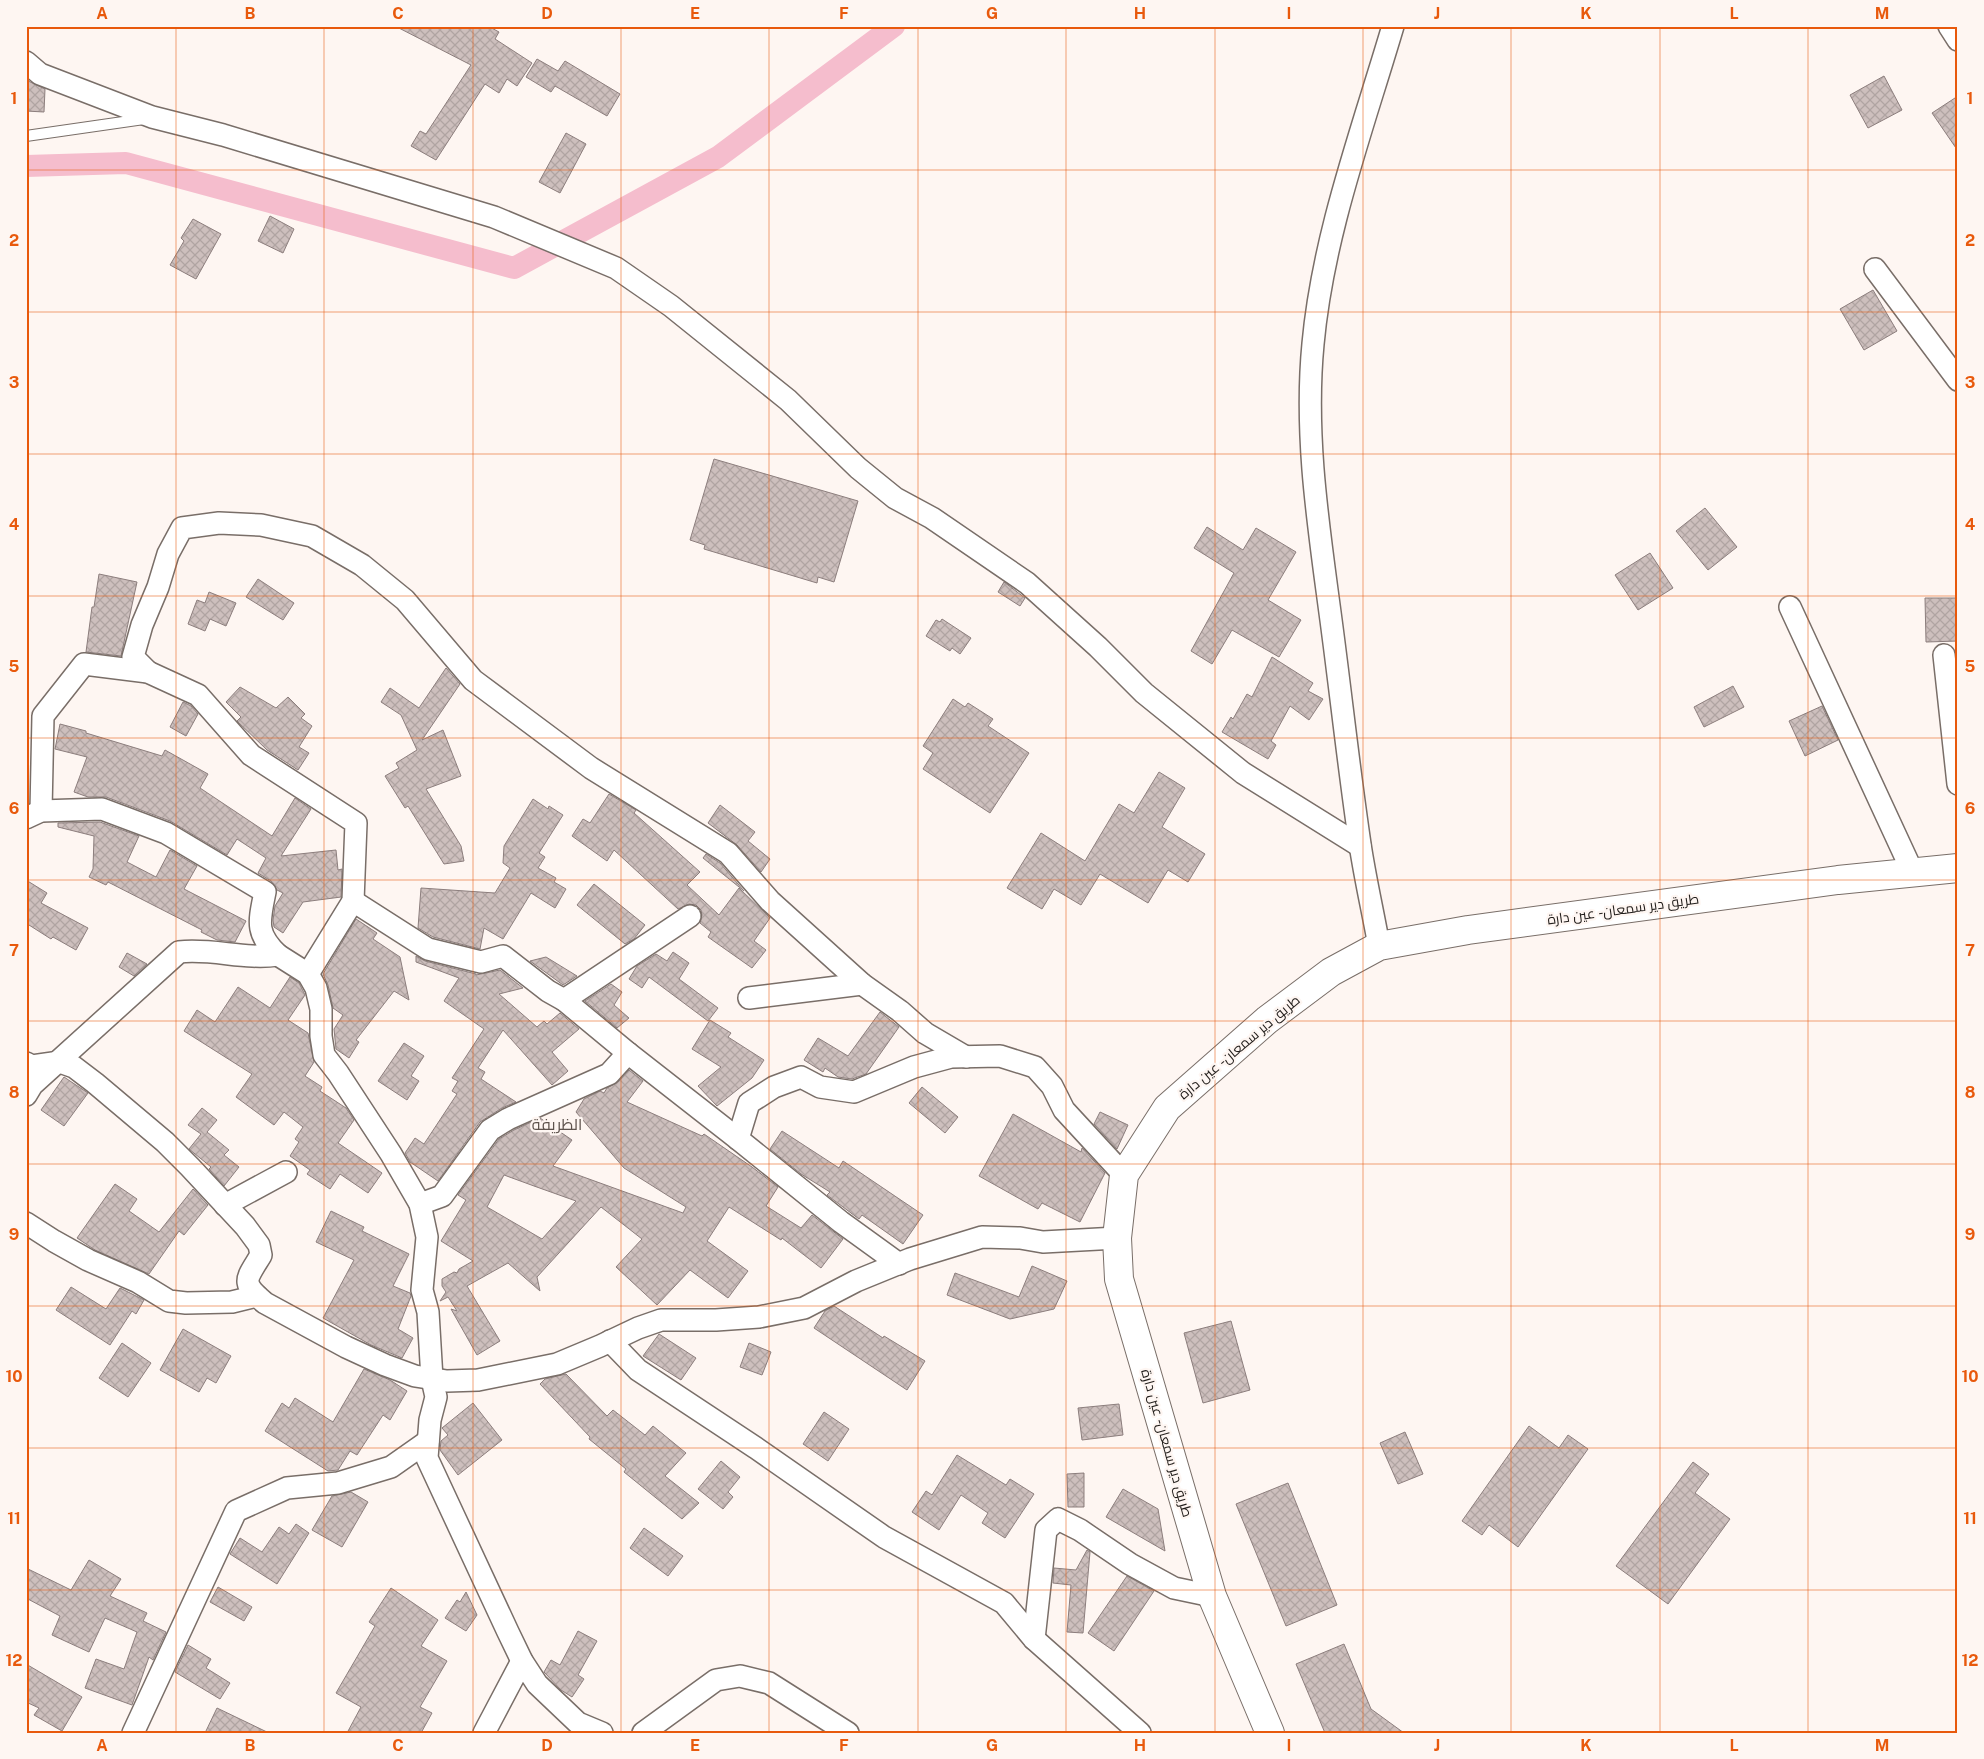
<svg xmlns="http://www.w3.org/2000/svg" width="1984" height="1759" font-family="'Public Sans',Cairo,sans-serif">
<defs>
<pattern id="building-cross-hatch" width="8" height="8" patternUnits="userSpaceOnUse" patternTransform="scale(1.25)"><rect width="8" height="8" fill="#cdbfbd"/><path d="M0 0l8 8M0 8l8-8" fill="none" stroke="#b0a4a2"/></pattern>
</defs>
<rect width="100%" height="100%" fill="#fef6f2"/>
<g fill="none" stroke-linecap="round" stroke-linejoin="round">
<path stroke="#f5bdcd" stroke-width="22" d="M26,166L126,163L514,268L718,157L894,26"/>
</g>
<g fill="url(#building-cross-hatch)" stroke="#8c7e7d" fill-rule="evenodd">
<path d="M395,26H488L499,32L495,39L532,63L517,86L507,79L499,93L485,84L436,160L411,146L420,131L426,134L471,65Z"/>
<path d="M537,59L558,71L565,61L620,94L607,116L555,86L551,92L526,77Z"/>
<path d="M1884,76L1902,110L1868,128L1850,95Z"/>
<path d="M26,80L45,89L44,112L26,111Z"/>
<path d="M1958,96V151L1932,113Z"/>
<path d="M566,133L586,144L560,193L539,182Z"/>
<path d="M270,216L294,229L283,253L258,241Z"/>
<path d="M193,219L221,234L196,279L170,265L184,241L181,238Z"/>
<path d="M1873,290L1897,331L1864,350L1840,309Z"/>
<path d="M714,459L858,501L834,582L818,577L817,583L704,549L705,545L690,540Z"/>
<path d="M1705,508L1737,547L1708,570L1676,531Z"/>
<path d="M1207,527L1243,550L1256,528L1296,552L1268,600L1301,620L1279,657L1232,630L1212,664L1191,651L1234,573L1194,548Z"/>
<path d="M1650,553L1673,588L1638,610L1615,575Z"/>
<path d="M99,574L137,582L121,656L86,652L92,607H94Z"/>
<path d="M258,579L294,603L283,620L246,597Z"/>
<path d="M1004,582L1025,598L1020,606L998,592Z"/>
<path d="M209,592L236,603L226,626L210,619L205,631L188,624L197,600L205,603Z"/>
<path d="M1925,598H1958V641L1926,642Z"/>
<path d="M942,619L971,638L960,654L952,648L950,651L926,636L936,620L940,622Z"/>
<path d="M1272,657L1313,683L1308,691L1323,699L1309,720L1290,706L1271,741L1276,745L1268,759L1222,732L1231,717L1233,719L1247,694L1252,697Z"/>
<path d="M446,668L460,684L422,740L443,730L461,776L426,789L461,846L464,861L444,864L408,806L405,808L385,776L399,768L396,763L417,750L401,715L381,702L390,688L419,708Z"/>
<path d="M1733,686L1744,707L1704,727L1694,707Z"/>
<path d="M240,687L276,708L288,697L305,714L301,718L312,726L299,747L309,753L298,770L267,750L237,721L241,717L226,702Z"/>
<path d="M953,699L965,707L968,703L993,719L988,726L1029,753L990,813L923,769L933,753L923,746Z"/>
<path d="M183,702L191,706L198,714L186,736L170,727Z"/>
<path d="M1822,706L1838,740L1805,756L1789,721Z"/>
<path d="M60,724L86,731V733L162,756L165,750L208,774L200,788L272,836L295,798L311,809L281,856L336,850L338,870L342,869L341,897L303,902L283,933L274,927L273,920L275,906L283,893L277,890L271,881L258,873L266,858L237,839L227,855L170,821L106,797H88L74,792L87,757L55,749Z"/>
<path d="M1159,772L1185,788L1162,827L1205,854L1188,882L1168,870L1148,903L1100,874L1081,905L1054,889L1042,909L1007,888L1041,833L1085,861L1119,804L1134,813Z"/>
<path d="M609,794L636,810L634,813L700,872L687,885L719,915L739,888L770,918L754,941L766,950L752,968L708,937L711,932L700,923L702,915L701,910L696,905L689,904L678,909L614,850L607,861L572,836L583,819L590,823Z"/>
<path d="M533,799L548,809L549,806L563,815L539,853L545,857L538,868L556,878L554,882L566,889L555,908L531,893L503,939L484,928L480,949L433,937L418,928L421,888L495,893L510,868L503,863L504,846Z"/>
<path d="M720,805L755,832L748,841L770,859L761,872L737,845L708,823Z"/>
<path d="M100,822L139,836L127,862L156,877L170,850L197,866L184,889L246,921L235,942L217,940L201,932L202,930L108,882L106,885L89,877L93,869L94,836L58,827V823Z"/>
<path d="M706,854L720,863L744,891L703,858Z"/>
<path d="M26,880L47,893L41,903L88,928L76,950L53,937L51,939L29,925L26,929Z"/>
<path d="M594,884L645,925L634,939L625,944L577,905Z"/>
<path d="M356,919L377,933L373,939L400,957L409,1000L394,991L356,1040L359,1042L349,1058L336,1049L334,1029L343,1015L333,1008L328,985L323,974Z"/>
<path d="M673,952L689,963L679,979L718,1008L708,1021L649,977L642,988L629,979L637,966L656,954L667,961Z"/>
<path d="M127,953L147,964L134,976L119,967Z"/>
<path d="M416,956L425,961L476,974V975L500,970L523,988L499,994L537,1027L544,1021L547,1024L560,1013L579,1029L552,1052L568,1071L552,1085L503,1030L478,1068L485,1072L481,1079L516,1102L502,1108L480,1122L438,1181L410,1162L405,1153L415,1138L424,1144L457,1094L452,1091L458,1081L452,1078L484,1029L444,1001L459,978L416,962Z"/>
<path d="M546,957L577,976L563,985L530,961Z"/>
<path d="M290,977L299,983L305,995L288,1020L308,1033L314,1062L305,1076L322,1087L320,1091L346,1108L354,1120L338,1143L382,1173L368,1193L340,1174L330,1189L307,1174L310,1170L290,1156L299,1142L295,1139L303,1127L284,1112L274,1125L236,1097L252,1074L184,1031L197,1010L215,1022L238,987L270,1008Z"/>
<path d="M611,984L622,992L614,1005L629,1018L617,1028L585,1001Z"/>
<path d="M880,1012L899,1027L866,1074L852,1079L838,1077L825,1068L823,1072L804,1060L818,1038L848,1056Z"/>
<path d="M710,1020L731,1033L728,1037L764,1060L752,1078L717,1106L698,1086L721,1067L692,1049Z"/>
<path d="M404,1043L424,1056L411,1076L419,1081L407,1100L378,1081Z"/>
<path d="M629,1070L643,1081L627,1102L702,1136L704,1134L752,1167L778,1187L766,1206L801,1228L812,1215L843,1239L821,1268L782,1238L781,1240L729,1207L707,1241L748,1271L728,1298L690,1270L657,1305L616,1267L642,1239L601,1207L537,1277L540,1291L508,1263L467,1286L500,1341L477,1355L451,1309L457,1311L448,1297L440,1301L446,1292L442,1286V1279L454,1272L457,1273L459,1269L473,1261L441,1241L466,1200L458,1195L499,1139L514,1130L540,1118L572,1140L553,1166L683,1213L686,1207L624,1168L576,1112L584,1099L600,1091L604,1093L607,1088L618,1082ZM504,1175L534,1186L576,1201L542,1239L487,1207Z"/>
<path d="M64,1077L88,1093L64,1126L41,1110Z"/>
<path d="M922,1087L958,1117L945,1133L909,1103Z"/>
<path d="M202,1108L217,1120L207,1132L229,1150L224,1155L239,1167L224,1186L209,1169L211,1167L189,1149L201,1134L188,1125Z"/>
<path d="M1100,1112L1128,1125L1117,1149L1094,1124Z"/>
<path d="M1013,1114L1081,1152L1082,1148L1105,1173L1080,1222L1042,1203L1038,1209L979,1176Z"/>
<path d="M782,1131L839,1168L843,1161L923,1215L903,1244L862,1215L859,1219L827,1195L830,1192L801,1174L770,1149Z"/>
<path d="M115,1184L137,1199L129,1211L159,1232L193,1189L208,1205L184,1235L179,1231L149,1274L95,1250L77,1238Z"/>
<path d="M331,1211L364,1227L362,1231L409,1254L393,1286L410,1293L411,1296L398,1329L413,1338L402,1358L371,1345L323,1318L354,1260L316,1242Z"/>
<path d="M1032,1266L1067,1281L1054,1309L1010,1319L947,1295L955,1273L1019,1297Z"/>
<path d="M71,1287L106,1309L120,1288L144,1300L136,1314L132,1311L110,1345L56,1310Z"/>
<path d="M834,1306L883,1338L884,1336L925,1361L907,1390L814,1328L825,1311Z"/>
<path d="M1231,1321L1250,1390L1203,1403L1184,1333Z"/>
<path d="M183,1329L231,1356L216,1383L207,1378L199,1392L160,1370Z"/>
<path d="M659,1334L696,1358L681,1380L643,1356Z"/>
<path d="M122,1343L151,1363L128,1397L99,1378Z"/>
<path d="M749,1343L771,1352L762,1375L740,1367Z"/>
<path d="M364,1369L390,1380L407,1391L390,1420L383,1415L357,1455L350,1451L338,1470L328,1471L265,1431L282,1403L289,1408L295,1398L333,1422Z"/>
<path d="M566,1374L607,1416L613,1410L645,1435L653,1426L686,1453L665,1476L699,1503L682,1519L624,1472L626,1469L589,1439L590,1437L540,1384L545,1379Z"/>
<path d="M473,1403L502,1440L458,1475L440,1450L441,1441L448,1435L442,1428Z"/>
<path d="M1119,1404L1123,1435L1082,1440L1078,1408Z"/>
<path d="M824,1412L849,1429L828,1461L803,1444Z"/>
<path d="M1529,1426L1559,1448L1568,1435L1588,1449L1518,1547L1489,1525L1482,1535L1462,1521Z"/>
<path d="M1405,1432L1423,1474L1398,1484L1380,1443Z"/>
<path d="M957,1455L1006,1485L1010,1479L1034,1494L1005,1538L982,1523L988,1513L961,1495L939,1530L912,1512L926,1491L932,1495Z"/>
<path d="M721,1461L740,1477L728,1492L733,1497L723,1509L698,1489Z"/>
<path d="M1693,1462L1709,1474L1695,1493L1730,1519L1668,1604L1616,1566Z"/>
<path d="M1084,1473V1507H1068L1067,1474Z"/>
<path d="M1288,1483L1337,1605L1286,1626L1236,1504Z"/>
<path d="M1123,1489L1158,1509L1165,1551L1106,1517Z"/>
<path d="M351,1492L368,1502L342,1547L312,1530L332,1496Z"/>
<path d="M296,1524L309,1533L277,1584L230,1554L240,1538L262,1552L279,1527L289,1534Z"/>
<path d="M644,1528L683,1556L668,1576L630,1548Z"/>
<path d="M1087,1550L1090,1552L1083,1633L1067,1632L1071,1585L1053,1583L1054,1568L1076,1570Z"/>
<path d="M89,1560L121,1579L110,1596L147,1613L143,1621L166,1632L153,1660L149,1657L132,1705L85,1688L96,1659L124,1669L137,1632L105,1618L89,1652L52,1635L60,1616L26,1598V1568L71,1590Z"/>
<path d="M1127,1576L1154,1591L1114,1651L1088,1633Z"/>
<path d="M218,1587L252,1607L244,1621L210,1602Z"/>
<path d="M391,1588L438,1620L421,1646L447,1661L420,1707L432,1713L421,1733H347L361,1707L336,1693L375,1626L369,1622Z"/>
<path d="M466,1592L477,1615L466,1631L445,1618L457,1600L460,1602Z"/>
<path d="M578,1631L597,1641L578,1675L584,1679L572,1697L561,1690L544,1672L551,1660L560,1665Z"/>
<path d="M1344,1644L1371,1709L1404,1733H1325L1296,1664Z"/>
<path d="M188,1645L211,1659L206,1668L230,1683L220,1699L175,1672Z"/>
<path d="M26,1664L82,1697L62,1731L34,1715L39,1708L26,1702Z"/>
<path d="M217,1708L269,1733H205Z"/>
</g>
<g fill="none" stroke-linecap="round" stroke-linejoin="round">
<g stroke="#796e68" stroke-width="12">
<path id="service" d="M26,136L144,119"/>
</g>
<g stroke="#796e68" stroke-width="24">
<g id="minor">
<path d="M1949,26L1958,40"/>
<path d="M26,62L40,74L152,117L223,135L494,217L616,268L671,306L788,400L858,468L895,498L932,518L1027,583L1098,647L1144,693L1243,773L1360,846"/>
<path d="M1875,269L1958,380"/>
<path d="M1790,607L1913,873"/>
<path d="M1944,655L1958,784"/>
<path d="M148,672L133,657L142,625L158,587L168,554L182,528L219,523L261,525L312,536L362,565L405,600L473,680L591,768L728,853L770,901L862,984L900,1011L925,1033L966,1057"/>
<path d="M41,811L43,716L84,664L148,672L198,695L251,755L356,823L353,901L308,974"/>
<path d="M26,818L41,811L102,809L166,833L265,892C259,922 255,933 278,955C245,960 212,948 179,952L32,1085L26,1095"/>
<path d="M353,901L428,949L481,962L503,956L548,991L564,1000L628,1053L738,1139L841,1222L899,1264"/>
<path d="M1379,946C1373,912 1365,878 1360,844C1349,770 1341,695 1331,620C1319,529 1304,437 1313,344C1323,235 1362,131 1393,26"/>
<path d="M278,955L308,974L316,988L321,1009V1036L324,1055L338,1073L391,1154L420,1204L427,1237L422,1290L428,1312L432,1379L436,1397L430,1420L427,1458L508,1632L522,1661L537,1684L578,1723L602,1733"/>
<path d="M749,998L862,984"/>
<path d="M564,1000L690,916"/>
<path d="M26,1063L32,1066L60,1062L74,1067L95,1083L165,1142L190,1167L245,1226L259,1245L261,1255C246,1280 240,1282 265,1303L346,1347L385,1365L415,1376L447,1381L478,1380L557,1364L600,1346L638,1328L661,1320H716L759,1317L804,1308L856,1281L910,1259L982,1237L1020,1238L1043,1242L1117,1238"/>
<path d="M738,1139L749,1103L774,1087L801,1077L820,1087L854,1092L914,1067L951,1057L1000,1056L1035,1067L1052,1086L1064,1110L1124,1175"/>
<path d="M420,1204L442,1196L490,1130L508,1119L609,1074L628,1053"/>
<path d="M225,1205L286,1172"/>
<path d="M26,1223L54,1241L88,1260L138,1282L169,1301L186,1303L232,1302L257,1296"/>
<path d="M610,1341L638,1370L756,1448L884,1537L1004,1603L1034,1639L1140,1733"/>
<path d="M1034,1639L1046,1530L1058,1519L1080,1530L1130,1564L1174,1588L1212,1596"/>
<path d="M133,1733L236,1511L287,1488L338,1483L391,1467L428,1441"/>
<path d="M484,1733L522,1661"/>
<path d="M643,1733L716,1680L740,1676L769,1683L848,1733"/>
</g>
</g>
<g stroke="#796e68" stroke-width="30">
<path id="secondary" d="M1270,1733L1212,1596L1119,1279L1117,1238L1124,1175L1167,1108L1267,1020L1331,972L1379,946L1468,930L1838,880L1958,868"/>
</g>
<use href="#service" stroke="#fff" stroke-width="10"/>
<use href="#minor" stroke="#fff" stroke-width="21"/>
<use href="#secondary" stroke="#fff" stroke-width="28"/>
</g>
<path fill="none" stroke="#e8590c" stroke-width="1" stroke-opacity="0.55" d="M176,26V1733M324,26V1733M473,26V1733M621,26V1733M769,26V1733M918,26V1733M1066,26V1733M1215,26V1733M1363,26V1733M1511,26V1733M1660,26V1733M1808,26V1733M26,170H1958M26,312H1958M26,454H1958M26,596H1958M26,738H1958M26,880H1958M26,1021H1958M26,1164H1958M26,1306H1958M26,1448H1958M26,1590H1958"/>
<g text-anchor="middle" stroke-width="4.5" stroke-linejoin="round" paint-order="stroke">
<g font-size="14" fill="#211d1a" stroke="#fef6f2">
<text transform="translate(1623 909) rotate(-8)" y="5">طريق دير سمعان - عين دارة</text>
<text transform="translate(1239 1047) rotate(-40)" y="5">طريق دير سمعان - عين دارة</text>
<text transform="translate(1167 1443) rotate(74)" y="5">طريق دير سمعان - عين دارة</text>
</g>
<g font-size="16" fill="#5e534d" stroke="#fef6f2">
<text x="557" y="1130">الظريفة</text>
</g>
</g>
<rect width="1984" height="1759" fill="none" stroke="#fef6f2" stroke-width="55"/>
<rect x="28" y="28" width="1928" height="1704" fill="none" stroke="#e8590c" stroke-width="2"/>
<g font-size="16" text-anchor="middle" font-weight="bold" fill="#e8590c">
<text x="102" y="19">A</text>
<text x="250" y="19">B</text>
<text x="398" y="19">C</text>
<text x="547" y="19">D</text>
<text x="695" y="19">E</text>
<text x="844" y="19">F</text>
<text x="992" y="19">G</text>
<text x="1140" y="19">H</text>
<text x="1289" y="19">I</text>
<text x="1437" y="19">J</text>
<text x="1586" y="19">K</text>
<text x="1734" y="19">L</text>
<text x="1882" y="19">M</text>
<text x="14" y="104">1</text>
<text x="1970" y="104">1</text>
<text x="14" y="246">2</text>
<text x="1970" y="246">2</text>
<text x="14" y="388">3</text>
<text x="1970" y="388">3</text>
<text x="14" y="530">4</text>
<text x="1970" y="530">4</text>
<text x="14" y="672">5</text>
<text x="1970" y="672">5</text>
<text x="14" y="814">6</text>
<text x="1970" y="814">6</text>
<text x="14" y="956">7</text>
<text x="1970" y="956">7</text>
<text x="14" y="1098">8</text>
<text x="1970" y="1098">8</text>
<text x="14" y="1240">9</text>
<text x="1970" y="1240">9</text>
<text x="14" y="1382">10</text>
<text x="1970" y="1382">10</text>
<text x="14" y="1524">11</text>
<text x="1970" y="1524">11</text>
<text x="14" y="1666">12</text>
<text x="1970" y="1666">12</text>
<text x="102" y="1751">A</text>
<text x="250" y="1751">B</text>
<text x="398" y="1751">C</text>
<text x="547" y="1751">D</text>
<text x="695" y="1751">E</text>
<text x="844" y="1751">F</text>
<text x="992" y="1751">G</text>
<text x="1140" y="1751">H</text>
<text x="1289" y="1751">I</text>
<text x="1437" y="1751">J</text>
<text x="1586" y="1751">K</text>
<text x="1734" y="1751">L</text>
<text x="1882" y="1751">M</text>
</g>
</svg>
